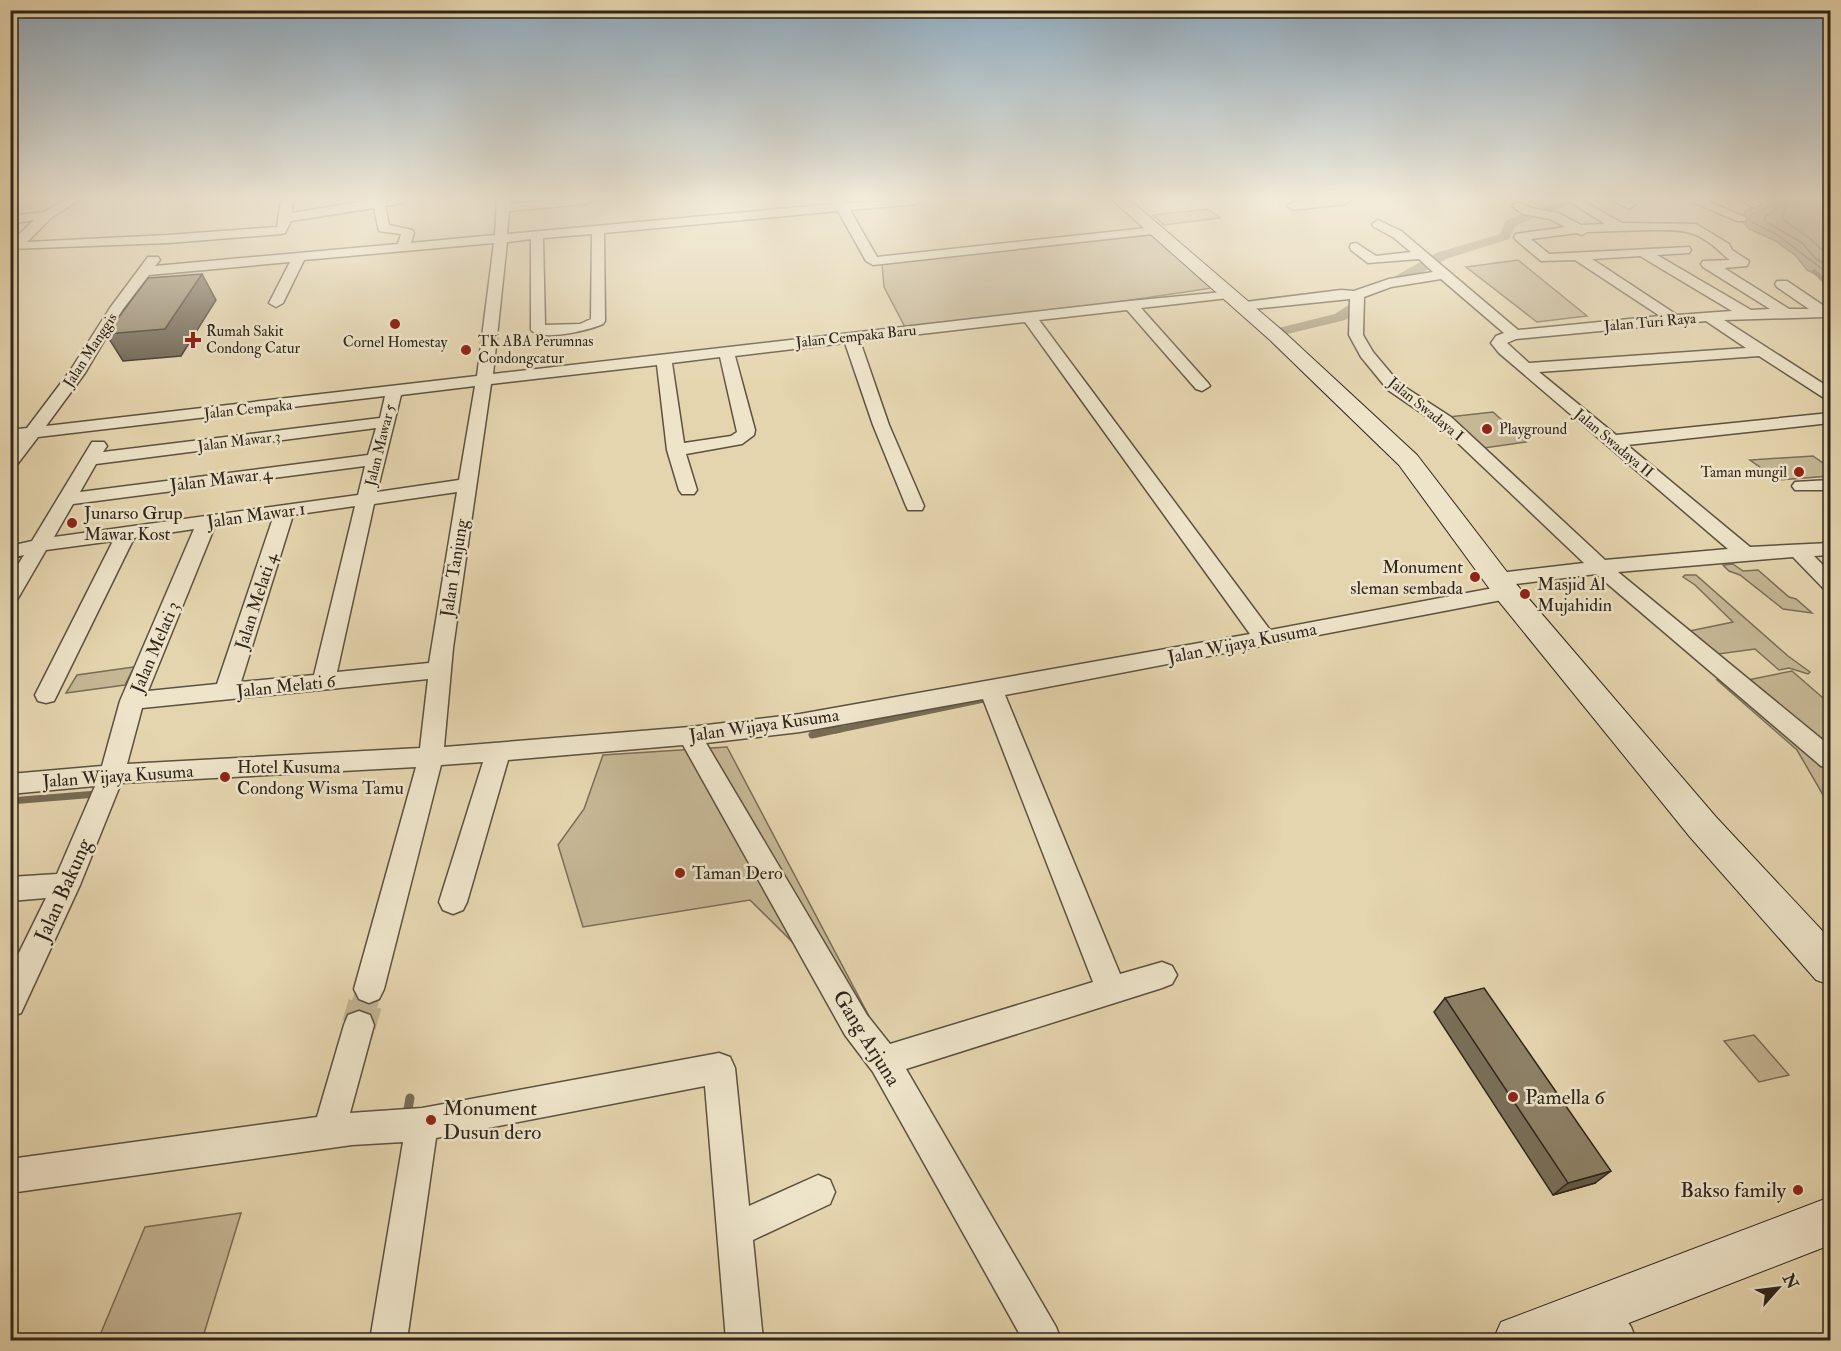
<svg xmlns="http://www.w3.org/2000/svg" width="1841" height="1351" font-family="'IM FELL Double Pica',serif">
<rect width="100%" height="100%" fill="#e5d5ae"/>
<filter id="stains"><feTurbulence type="fractalNoise" baseFrequency=".00333" numOctaves="4"/><feColorMatrix values="0 0 0 0 .2 0 0 0 0 .09 0 0 0 0 .02 0 0 0 .5 -.17"/></filter>
<radialGradient id="worn" r=".72"><stop offset=".6" stop-color="#630" stop-opacity="0"/><stop offset="1" stop-color="#630" stop-opacity=".3"/></radialGradient>
<g fill="#c6b795" stroke="#7a6e58" stroke-width="1.5">
<path d="M1208,209L1220,218L1164,225L1153,215Z"/>
<path d="M1158,234L1212,288L1031,315L906,329L884,287L882,264Z"/>
<path d="M1518,260L1587,316L1537,322L1466,267Z"/>
<path d="M1493,412L1526,442L1484,448L1448,417Z"/>
<path d="M1813,456L1830,468V476L1778,480L1750,460Z"/>
<path d="M1733,564L1743,571L1758,570L1789,597L1796,599L1812,613L1783,609L1740,575L1729,571L1723,565Z"/>
<path d="M1685,575H1696L1788,656L1810,672L1808,674L1789,668L1779,670L1755,649L1711,655L1685,632L1733,622L1695,585L1683,577Z"/>
<path d="M134,667L125,685L66,693L77,675Z"/>
<path d="M1792,671L1830,704V757L1743,681Z"/>
<path d="M1732,677L1830,761V807L1797,750L1717,680Z"/>
<path d="M727,747L871,1020L750,900L583,927L558,845L584,809L603,755Z"/>
<path d="M1754,1035L1789,1075L1759,1082L1724,1041Z"/>
<path d="M241,1213L202,1340H98L145,1227Z"/>
</g>
<path fill="#a7997c" stroke="#776b55" stroke-width="1.5" d="M1770,200H1830V282L1807,270L1795,255L1774,240L1749,229L1742,221L1745,211Z"/>
<g fill="none" stroke-linecap="round" stroke-linejoin="round">
<g stroke="#6b5f4c" stroke-width="1.5">
<path d="M1770,200L1768,207L1750,215V221L1779,236L1830,275"/>
<path d="M1778,200L1776,209L1765,217V221L1802,243L1816,259L1830,267"/>
<path d="M1787,200L1782,219L1808,237L1830,257"/>
</g>
<path stroke="#776b55" stroke-width="4" d="M1814,271L1830,287"/>
<path stroke="#776b55" stroke-width="6" d="M833,731L991,698"/>
<g stroke="#776b55" stroke-width="7">
<path d="M812,735L840,729"/>
<path d="M10,801L97,794"/>
</g>
<path stroke="#776b55" stroke-width="9" d="M407,1115L410,1098"/>
<path fill="#a7997c" fill-rule="evenodd" d="M1564,200H1581L1519,224L1515,227L1509,239L1446,259L1402,284L1365,297L1362,309L1345,320L1271,338L1264,334L1266,331L1335,314L1350,304L1353,292L1392,278L1436,253L1500,234L1505,222L1511,218Z"/>
<path stroke="#c1b291" stroke-width="26" stroke-dasharray="26 14" stroke-linecap="butt" d="M364,1006L369,989"/>
<path stroke="#c1b291" stroke-width="34" stroke-dasharray="34 16" stroke-linecap="butt" d="M359,1025L365,1004"/>
<g stroke="#5c5140" stroke-width="3">
<g id="street">
<path d="M64,200H79L51,218L27,242L168,235L277,227L281,200H293L292,213L371,200H406L404,203L385,206L389,225L412,230L414,233L411,243L495,235L497,200H509V204L549,200H592L586,204L509,211L507,234L834,204L832,200H844L846,203L922,200L916,204L850,210L877,257L1156,227L1158,230L1156,233L1152,234L873,265L866,261L838,211L604,233L605,321L603,324C589,330 542,342 531,330V239L507,242L493,374L1130,301L1233,291L1235,294L1233,297L1228,298L1141,308L1208,383L1210,386L1202,391L1196,389L1127,310L1039,320L1270,630L1504,586L1492,585L1489,580L1492,575L1499,573L1584,563L1439,425L1388,390L1361,357L1349,335L1350,299L1242,310L1235,306L1237,303L1341,290L1354,291L1389,279L1433,272L1419,259L1368,263L1351,250L1350,247L1351,244L1356,243L1376,256L1411,252L1393,237L1374,227L1372,224L1378,220L1401,231L1518,330L1660,316L1575,260L1541,261L1516,240L1514,237L1516,234L1565,227L1550,219L1523,214L1512,206L1518,202L1531,208L1558,213L1581,225L1605,224L1567,200H1581L1622,223L1696,224L1729,244L1732,250L1749,261L1747,266L1724,268L1789,309H1809L1777,287L1775,284L1777,281H1787L1830,310V316L1825,317L1724,320L1830,388V400L1824,398L1759,356L1539,372L1616,435L1830,413V423L1627,445L1750,547L1830,543V555L1814,556L1830,572V589L1823,588L1793,557L1618,572L1830,746V768L1821,766L1596,574L1507,585L1514,587L1517,592L1514,597L1507,599L1005,695L1120,974L1162,962L1172,966L1177,975L1172,984L1162,988L906,1069L1056,1327L1061,1340H1023L873,1072L845,1035L683,745L508,760L467,902L463,910L453,914L443,910L439,902L483,762L441,765L384,989L379,999L369,1003L359,999L354,989L416,767L121,783L80,885L21,1013L10,1017V971L46,898L10,901V877L57,874L95,786L10,794V774L102,766L120,701L194,529L134,538L57,695L54,701L46,703L38,701L35,695L113,541L46,550L17,600L10,602V577L24,555L10,558V546L32,541L92,442H104L107,446L103,452L380,418L385,396L38,437L16,466L10,467V449L18,439L10,440V430L27,428L70,371L110,308L148,257H158L160,260L155,266L398,244L401,234L379,231L374,208L291,221L285,233L281,234L168,243L10,249V243L34,220L10,224V216L44,212ZM1649,230C1677,230 1693,228 1716,248C1721,252 1724,256 1730,260L1703,261L1701,264L1703,267L1770,309L1751,310L1657,255L1689,253L1691,250L1689,247L1549,254L1531,239L1577,233L1582,235L1587,232ZM592,234L591,319L580,324L545,325L543,238ZM494,243L477,376L46,426L85,373L123,309L149,275L290,262L269,303L276,307L283,303L304,260ZM1640,256L1732,311L1677,315L1592,259ZM1441,279L1504,333L1496,336L1491,343L1499,353L1728,549L1605,560L1451,417L1400,384L1373,352L1363,335L1364,297L1391,287ZM1706,321L1746,348L1529,363L1507,343L1516,339ZM1025,322L1250,634L800,714L690,727L444,747L453,648L491,384L657,365L667,450L679,490L682,494H694L697,490L686,454L742,444L754,435L755,430L735,356L845,343L873,425L906,506L908,510H922L924,506L889,425L860,341ZM720,357L737,432L731,436L684,443L672,363ZM475,386L459,480L377,492L401,395ZM376,428L368,455L80,492L96,464ZM365,466L358,495L54,537L73,504ZM457,492L429,663L337,672L374,504ZM355,506L314,675L241,682L293,515ZM273,518L217,684L148,691L215,526ZM428,679L420,748L127,764L142,708ZM983,699L1093,982L890,1044L867,1015L706,743L800,732Z"/>
<path d="M1314,200H1351L1345,204L1293,210L1287,206L1293,202Z"/>
<path d="M1612,200H1628L1635,205L1629,209Z"/>
<path d="M1688,200H1705L1747,218L1745,221H1737Z"/>
<path d="M1740,200H1756L1761,204L1755,208Z"/>
<path d="M1830,480V490H1795L1792,486L1795,482Z"/>
<path d="M359,1011L370,1015L374,1025L350,1113L422,1108L719,1053L730,1057L735,1068L749,1206L818,1175L830,1180L835,1192L830,1204L753,1240L763,1340H726L705,1086L436,1138L407,1340H370L403,1142L352,1145L10,1193V1159L317,1117L344,1025L348,1015Z"/>
<path d="M1599,1292L1612,1297L1631,1327L1636,1340H1597L1581,1310L1586,1297Z"/>
</g>
</g>
<g stroke="#2f251b" stroke-width="2">
<g id="secondary">
<path d="M1112,200H1130L1284,332L1417,455L1517,585L1716,817L1830,939V985L1816,980L1690,837L1497,599L1399,465L1270,340Z"/>
<path d="M1830,1197V1245L1585,1340H1493L1501,1322Z"/>
</g>
</g>
<use href="#street" fill="#eee4ca" fill-rule="evenodd"/>
<use href="#secondary" fill="#eee4ca" fill-rule="evenodd"/>
</g>
<path fill="#7a6f59" stroke="#2f251b" stroke-width="1.5" d="M1445,998L1595,1183L1553,1195L1434,1012Z"/>
<g fill="#635a48" stroke="#2f251b" stroke-width="1.5">
<path d="M202,274L216,300L181,356L123,361L106,334Z"/>
<path d="M1611,1171L1595,1183L1553,1195L1568,1183Z"/>
</g>
<g fill="#8e8167" stroke="#2f251b" stroke-width="1.5">
<path d="M202,274L165,329L106,334L148,278Z"/>
<path d="M1484,988L1611,1171L1568,1183L1445,998Z"/>
</g>
<linearGradient id="sky" x2="0" y2="1"><stop stop-color="#8ea9bd"/><stop offset="0.51" stop-color="#f3ecdb"/><stop offset="1" stop-color="#f3ecdb" stop-opacity="0"/></linearGradient>
<rect width="1841" height="389" fill="url(#sky)"/>
<g fill="#8f2418" stroke="#eee4ca" stroke-width="2">
<circle cx="395" cy="324" r="6"/>
<path d="M190 331h6v6h6v6h-6v6h-6v-6h-6v-6h6z"/>
<circle cx="466" cy="350" r="6"/>
<circle cx="1487" cy="429" r="6"/>
<circle cx="1799" cy="472" r="6"/>
<circle cx="72" cy="523" r="6"/>
<circle cx="1475" cy="577" r="6"/>
<circle cx="1525" cy="594" r="6"/>
<circle cx="225" cy="777" r="6"/>
<circle cx="680" cy="873" r="6"/>
<circle cx="1513" cy="1097" r="6"/>
<circle cx="431" cy="1120" r="6"/>
<circle cx="1798" cy="1190" r="6"/>
</g>
<g text-anchor="middle" stroke-width="5" stroke-linejoin="round" paint-order="stroke">
<g font-size="15" fill="#2f251b" stroke="#eee4ca">
<text transform="translate(1650 322) rotate(-5)" y="5">Jalan Turi Raya</text>
<text transform="translate(856 336) rotate(-6)" y="5">Jalan Cempaka Baru</text>
<text transform="translate(90 350) rotate(-57)" y="5">Jalan Manggis</text>
<text transform="translate(248 409) rotate(-6)" y="5">Jalan Cempaka</text>
<text transform="translate(1426 409) rotate(39)" y="5">Jalan Swadaya I</text>
<text transform="translate(239 441) rotate(-7)" y="5">Jalan Mawar 3</text>
<text transform="translate(1614 443) rotate(40)" y="5">Jalan Swadaya II</text>
<text transform="translate(380 445) rotate(-76)" y="5">Jalan Mawar 5</text>
</g>
<g font-size="15" fill="#2f251b" stroke="#eee4ca" text-anchor="start">
<text x="206" y="336">Rumah Sakit<tspan x="206" dy="17">Condong Catur</tspan></text>
<text x="478" y="346">TK ABA Perumnas<tspan x="478" dy="17">Condongcatur</tspan></text>
<text x="395" y="347" text-anchor="middle">Cornel Homestay</text>
<text x="1499" y="434">Playground</text>
<text x="1787" y="477" text-anchor="end">Taman mungil</text>
</g>
<g font-size="18" fill="#2f251b" stroke="#eee4ca">
<text transform="translate(221 479) rotate(-7)" y="6">Jalan Mawar 4</text>
<text transform="translate(256 515) rotate(-8)" y="6">Jalan Mawar 1</text>
<text transform="translate(454 568) rotate(-81)" y="6">Jalan Tanjung</text>
<text transform="translate(256 601) rotate(-72)" y="6">Jalan Melati 4</text>
<text transform="translate(1242 643) rotate(-11)" y="6">Jalan Wijaya Kusuma</text>
<text transform="translate(155 647) rotate(-67)" y="6">Jalan Melati 3</text>
<text transform="translate(286 686) rotate(-6)" y="6">Jalan Melati 6</text>
<text transform="translate(764 725) rotate(-8)" y="6">Jalan Wijaya Kusuma</text>
<text transform="translate(118 776) rotate(-4)" y="6">Jalan Wijaya Kusuma</text>
</g>
<g font-size="18" fill="#2f251b" stroke="#eee4ca" text-anchor="start">
<text x="84" y="519">Junarso Grup<tspan x="84" dy="21">Mawar Kost</tspan></text>
<text x="1463" y="573" text-anchor="end">Monument<tspan x="1463" dy="21">sleman sembada</tspan></text>
<text x="1537" y="590">Masjid Al<tspan x="1537" dy="21">Mujahidin</tspan></text>
<text x="237" y="773">Hotel Kusuma<tspan x="237" dy="21">Condong Wisma Tamu</tspan></text>
<text x="692" y="879">Taman Dero</text>
</g>
<g font-size="21" fill="#2f251b" stroke="#eee4ca">
<text transform="translate(63 890) rotate(-66)" y="7">Jalan Bakung</text>
<text transform="translate(867 1038) rotate(58)" y="7">Gang Arjuna</text>
</g>
<g font-size="21" fill="#2f251b" stroke="#eee4ca" text-anchor="start">
<text x="1525" y="1104">Pamella 6</text>
<text x="443" y="1115">Monument<tspan x="443" dy="24">Dusun dero</tspan></text>
<text x="1786" y="1197" text-anchor="end">Bakso family</text>
</g>
</g>
<rect width="1841" height="1351" fill="none" stroke="#e5d5ae" stroke-width="36"/>
<rect x="12" y="12" width="1817" height="1327" fill="none" stroke="#2f251b" stroke-width="3"/>
<rect x="18" y="18" width="1805" height="1315" fill="none" stroke="#2f251b" stroke-width="1.5"/>
<g transform="translate(1778 1288) rotate(62)" stroke="#eee4ca" stroke-width="4.5" paint-order="stroke">
<path d="M0-4.5L10 22L0 15L-10 22Z" fill="#2f251b"/>
<text y="-9" font-size="16" font-weight="bold" text-anchor="middle" fill="#2f251b">N</text>
</g>
<rect width="100%" height="100%" filter="url(#stains)"/>
<rect width="100%" height="100%" fill="url(#worn)"/>
</svg>
